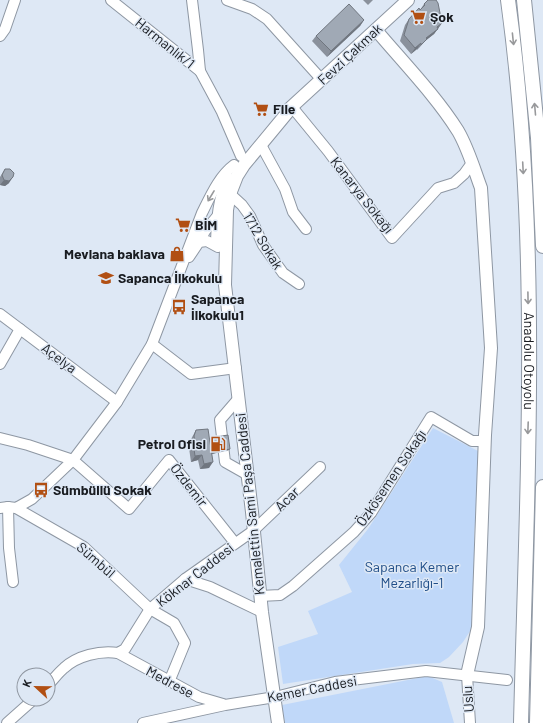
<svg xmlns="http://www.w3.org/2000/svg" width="543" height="723" font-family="Barlow,sans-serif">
<rect width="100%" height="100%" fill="#dee8f5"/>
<g fill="#c0d8f9">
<path d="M433,428L480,452L474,536V625L463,642L449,657L440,663L413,664L283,684L278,647L318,634L308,611L352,592L339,565L368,529Z"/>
<path d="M428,676L442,682L454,723H285L282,705Z"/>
</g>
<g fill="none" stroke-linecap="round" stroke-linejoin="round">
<g stroke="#8e97a3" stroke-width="12">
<g id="minor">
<path d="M111,0L200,71"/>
<path d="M192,0L198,50L200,71L222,112L241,156"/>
<path d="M227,0L252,9L267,19L322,80"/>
<path d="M0,36L5,29L15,0"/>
<path d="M292,107L328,151L392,238L438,188L454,183L464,174L472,163"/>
<path d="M261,145L285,189L293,212L306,229"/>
<path d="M230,194L242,205L250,216L263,245L283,273L299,284"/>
<path d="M199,242L205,231L220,213"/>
<path d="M189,257L199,242L207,241L218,247"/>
<path d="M0,314L117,402"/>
<path d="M152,344L191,374L236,368"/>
<path d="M0,364L20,329"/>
<path d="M239,398L220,420L225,462L248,475"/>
<path d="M0,438L28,445L73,460L129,509L169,460L235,543"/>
<path d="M8,507L9,548L13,582"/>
<path d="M0,508L8,507L16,508L32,499L73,460L117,402L152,344L202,213C210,197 219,176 234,165"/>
<path d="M16,508L84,547L150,609L174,623L185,643L169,682"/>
<path d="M185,579L210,587L262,612"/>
<path d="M260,596L280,595L293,586L354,532L371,513L431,417L472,441H485"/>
<path d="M118,653L199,697L223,704"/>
<path d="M467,675L470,723"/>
<path d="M48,685C53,680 58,673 64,668C77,656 100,650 118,653L125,649L150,609L185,579L253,531L320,467"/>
<path d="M7,723L34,699"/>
<path d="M143,723L225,705L275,697L335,682L426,671L507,680"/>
</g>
</g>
<g stroke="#8e97a3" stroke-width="14">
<g id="major">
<path d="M376,30C403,62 436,96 458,131C468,148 474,169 481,188L491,348L485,435L478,627L467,675"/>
<path d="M287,111L408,0"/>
<path d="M217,241C218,218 219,200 228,179"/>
<path d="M278,723L262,612L252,512L225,285L227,210L230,194L237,176L244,165L292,107"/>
</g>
</g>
<g stroke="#8e97a3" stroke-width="16">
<g id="highway">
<path id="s1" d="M508,0C541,240 527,482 521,723"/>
<path d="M524,0L538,138L543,246"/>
<path d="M537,723L543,487"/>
</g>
</g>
<use href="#minor" stroke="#fff" stroke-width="10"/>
<use href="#major" stroke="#fff" stroke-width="12"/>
<use href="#highway" stroke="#fff" stroke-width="14"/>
</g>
<g fill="#8a919c">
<path d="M363,0H373L368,5Z"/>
<path d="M424,4L442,23L434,34L425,41L417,50V49L411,54L400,41L405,25L409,19L420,10Z"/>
<path d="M364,20L360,26L327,57L312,41L316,36Z"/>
<path d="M5,169L9,183L5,186L0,185V177Z"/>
<path d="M196,430L229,450L212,454L209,468L200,469L198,460L191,462L189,448L190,446V441Z"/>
</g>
<g fill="#70767f">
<path d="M364,20L360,26L327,57L331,51Z"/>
<path d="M442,23L434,34L425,41L417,50L426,38Z"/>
<path d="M421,43L417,49L411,54L415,48Z"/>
<path d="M13,177L9,183L5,186L0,185L4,180Z"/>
<path d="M230,449L229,450L207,455L208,454Z"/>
<path d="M202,455L198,460L191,462L195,456Z"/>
<path d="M213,462L209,468L200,469L204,464Z"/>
</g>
<g fill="#a0a9b5" stroke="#70767f">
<path d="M428,0H436L438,3L442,23L437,27L438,29L426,38L427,39L421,45V43L415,48L404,35L409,19L419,8L420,10L425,5L424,4Z"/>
<path d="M349,4L364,20L331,51L316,36Z"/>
<path d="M5,169H10L14,173L13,177L9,181L4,180L2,175Z"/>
<path d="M208,429L213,462L204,464L202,455L195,456L193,442H195L194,436L196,430Z"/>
<path d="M228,435L230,449L212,453L210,438Z"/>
</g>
<defs><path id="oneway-shaft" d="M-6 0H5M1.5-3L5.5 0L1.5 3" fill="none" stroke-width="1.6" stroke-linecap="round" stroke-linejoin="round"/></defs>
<g stroke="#98999b">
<use href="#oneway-shaft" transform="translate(513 39) rotate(84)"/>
<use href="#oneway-shaft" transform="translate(535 109) rotate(-95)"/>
<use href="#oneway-shaft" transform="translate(523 168) rotate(87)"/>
<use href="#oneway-shaft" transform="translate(211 196) rotate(121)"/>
<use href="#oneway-shaft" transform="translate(528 298) rotate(89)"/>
<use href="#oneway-shaft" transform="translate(528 428) rotate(92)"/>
</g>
<defs>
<g id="supermarket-bare" transform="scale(1.2)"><path d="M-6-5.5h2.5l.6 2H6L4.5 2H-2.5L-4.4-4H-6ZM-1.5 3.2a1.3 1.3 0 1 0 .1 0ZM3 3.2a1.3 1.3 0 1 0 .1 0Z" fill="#b14f13" stroke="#dee8f5" stroke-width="2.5" paint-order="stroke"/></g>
<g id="shop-bare" transform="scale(1.2)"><path d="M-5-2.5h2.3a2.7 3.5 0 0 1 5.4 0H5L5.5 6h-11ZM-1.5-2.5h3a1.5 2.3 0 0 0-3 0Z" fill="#b14f13" stroke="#dee8f5" stroke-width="2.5" paint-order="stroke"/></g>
<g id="school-bare" transform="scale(1.2)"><path d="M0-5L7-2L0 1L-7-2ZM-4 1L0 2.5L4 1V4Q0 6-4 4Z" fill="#b14f13" stroke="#dee8f5" stroke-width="2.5" paint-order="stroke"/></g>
<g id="bus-bare" transform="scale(1.2)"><path d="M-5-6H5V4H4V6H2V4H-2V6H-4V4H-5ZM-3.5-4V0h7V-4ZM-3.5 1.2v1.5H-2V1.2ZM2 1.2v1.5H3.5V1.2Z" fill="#b14f13" stroke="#dee8f5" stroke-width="2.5" paint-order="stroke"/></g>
<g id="fuel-bare" transform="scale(1.2)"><path d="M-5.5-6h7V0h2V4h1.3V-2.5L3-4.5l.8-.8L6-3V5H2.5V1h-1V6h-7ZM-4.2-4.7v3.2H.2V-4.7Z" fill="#b14f13" stroke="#dee8f5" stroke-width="2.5" paint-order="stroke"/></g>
</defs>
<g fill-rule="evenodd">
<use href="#supermarket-bare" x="418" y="17"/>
<use href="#supermarket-bare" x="261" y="109"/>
<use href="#supermarket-bare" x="183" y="225"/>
<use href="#shop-bare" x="177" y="254"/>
<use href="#school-bare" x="106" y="278"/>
<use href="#bus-bare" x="179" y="307"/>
<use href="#fuel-bare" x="218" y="444"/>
<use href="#bus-bare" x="41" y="490"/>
</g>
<g text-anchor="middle" stroke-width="3" stroke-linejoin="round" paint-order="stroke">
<g font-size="14" font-weight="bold" fill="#191c21" stroke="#dee8f5" text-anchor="start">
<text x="430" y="22">Şok</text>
<text x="273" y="114">File</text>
<text x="195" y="230">BİM</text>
<text x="165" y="259" text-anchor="end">Mevlana baklava</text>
<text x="118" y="283">Sapanca İlkokulu</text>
<text x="191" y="304">Sapanca<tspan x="191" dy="16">İlkokulu1</tspan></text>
<text x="206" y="449" text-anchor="end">Petrol Ofisi</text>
<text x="53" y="495">Sümbüllü Sokak</text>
</g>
<g font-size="14" fill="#191c21" stroke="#dee8f5">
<text transform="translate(165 43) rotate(39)" y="5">Harmanlık/1</text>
<text transform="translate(350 54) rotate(-43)" y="5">Fevzi Çakmak</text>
<text transform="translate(362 195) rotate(52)" y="5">Kanarya Sokağı</text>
<text transform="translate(263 241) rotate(59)" y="5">1712 Sokak</text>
<text transform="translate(59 358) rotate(37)" y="5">Açelya</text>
<text dy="5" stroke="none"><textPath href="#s1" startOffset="362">Anadolu Otoyolu</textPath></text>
<text transform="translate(391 478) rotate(-56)" y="5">Özkösemen Sokağı</text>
<text transform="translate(189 485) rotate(52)" y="5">Özdemir</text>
<text transform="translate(287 499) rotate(-44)" y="5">Acar</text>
<text transform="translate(250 504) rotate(-96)" y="5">Kemalettin Sami Paşa Caddesi</text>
<text transform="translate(96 560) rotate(41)" y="5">Sümbül</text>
<text transform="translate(195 575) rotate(-38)" y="5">Köknar Caddesi</text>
<text transform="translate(170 682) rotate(28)" y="5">Medrese</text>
<text transform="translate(312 689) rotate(-11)" y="5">Kemer Caddesi</text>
<text transform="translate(468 699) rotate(-94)" y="5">Uslu</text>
</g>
<g font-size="14" fill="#204e88" stroke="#dee8f5">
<text x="412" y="572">Sapanca Kemer<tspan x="412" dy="16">Mezarlığı-1</tspan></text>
</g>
</g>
<g transform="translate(36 687) rotate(292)"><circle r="19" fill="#dee8f5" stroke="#8f96a0"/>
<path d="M0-3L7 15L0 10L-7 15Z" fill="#b14f13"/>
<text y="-6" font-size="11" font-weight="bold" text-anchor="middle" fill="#191c21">K</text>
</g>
</svg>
